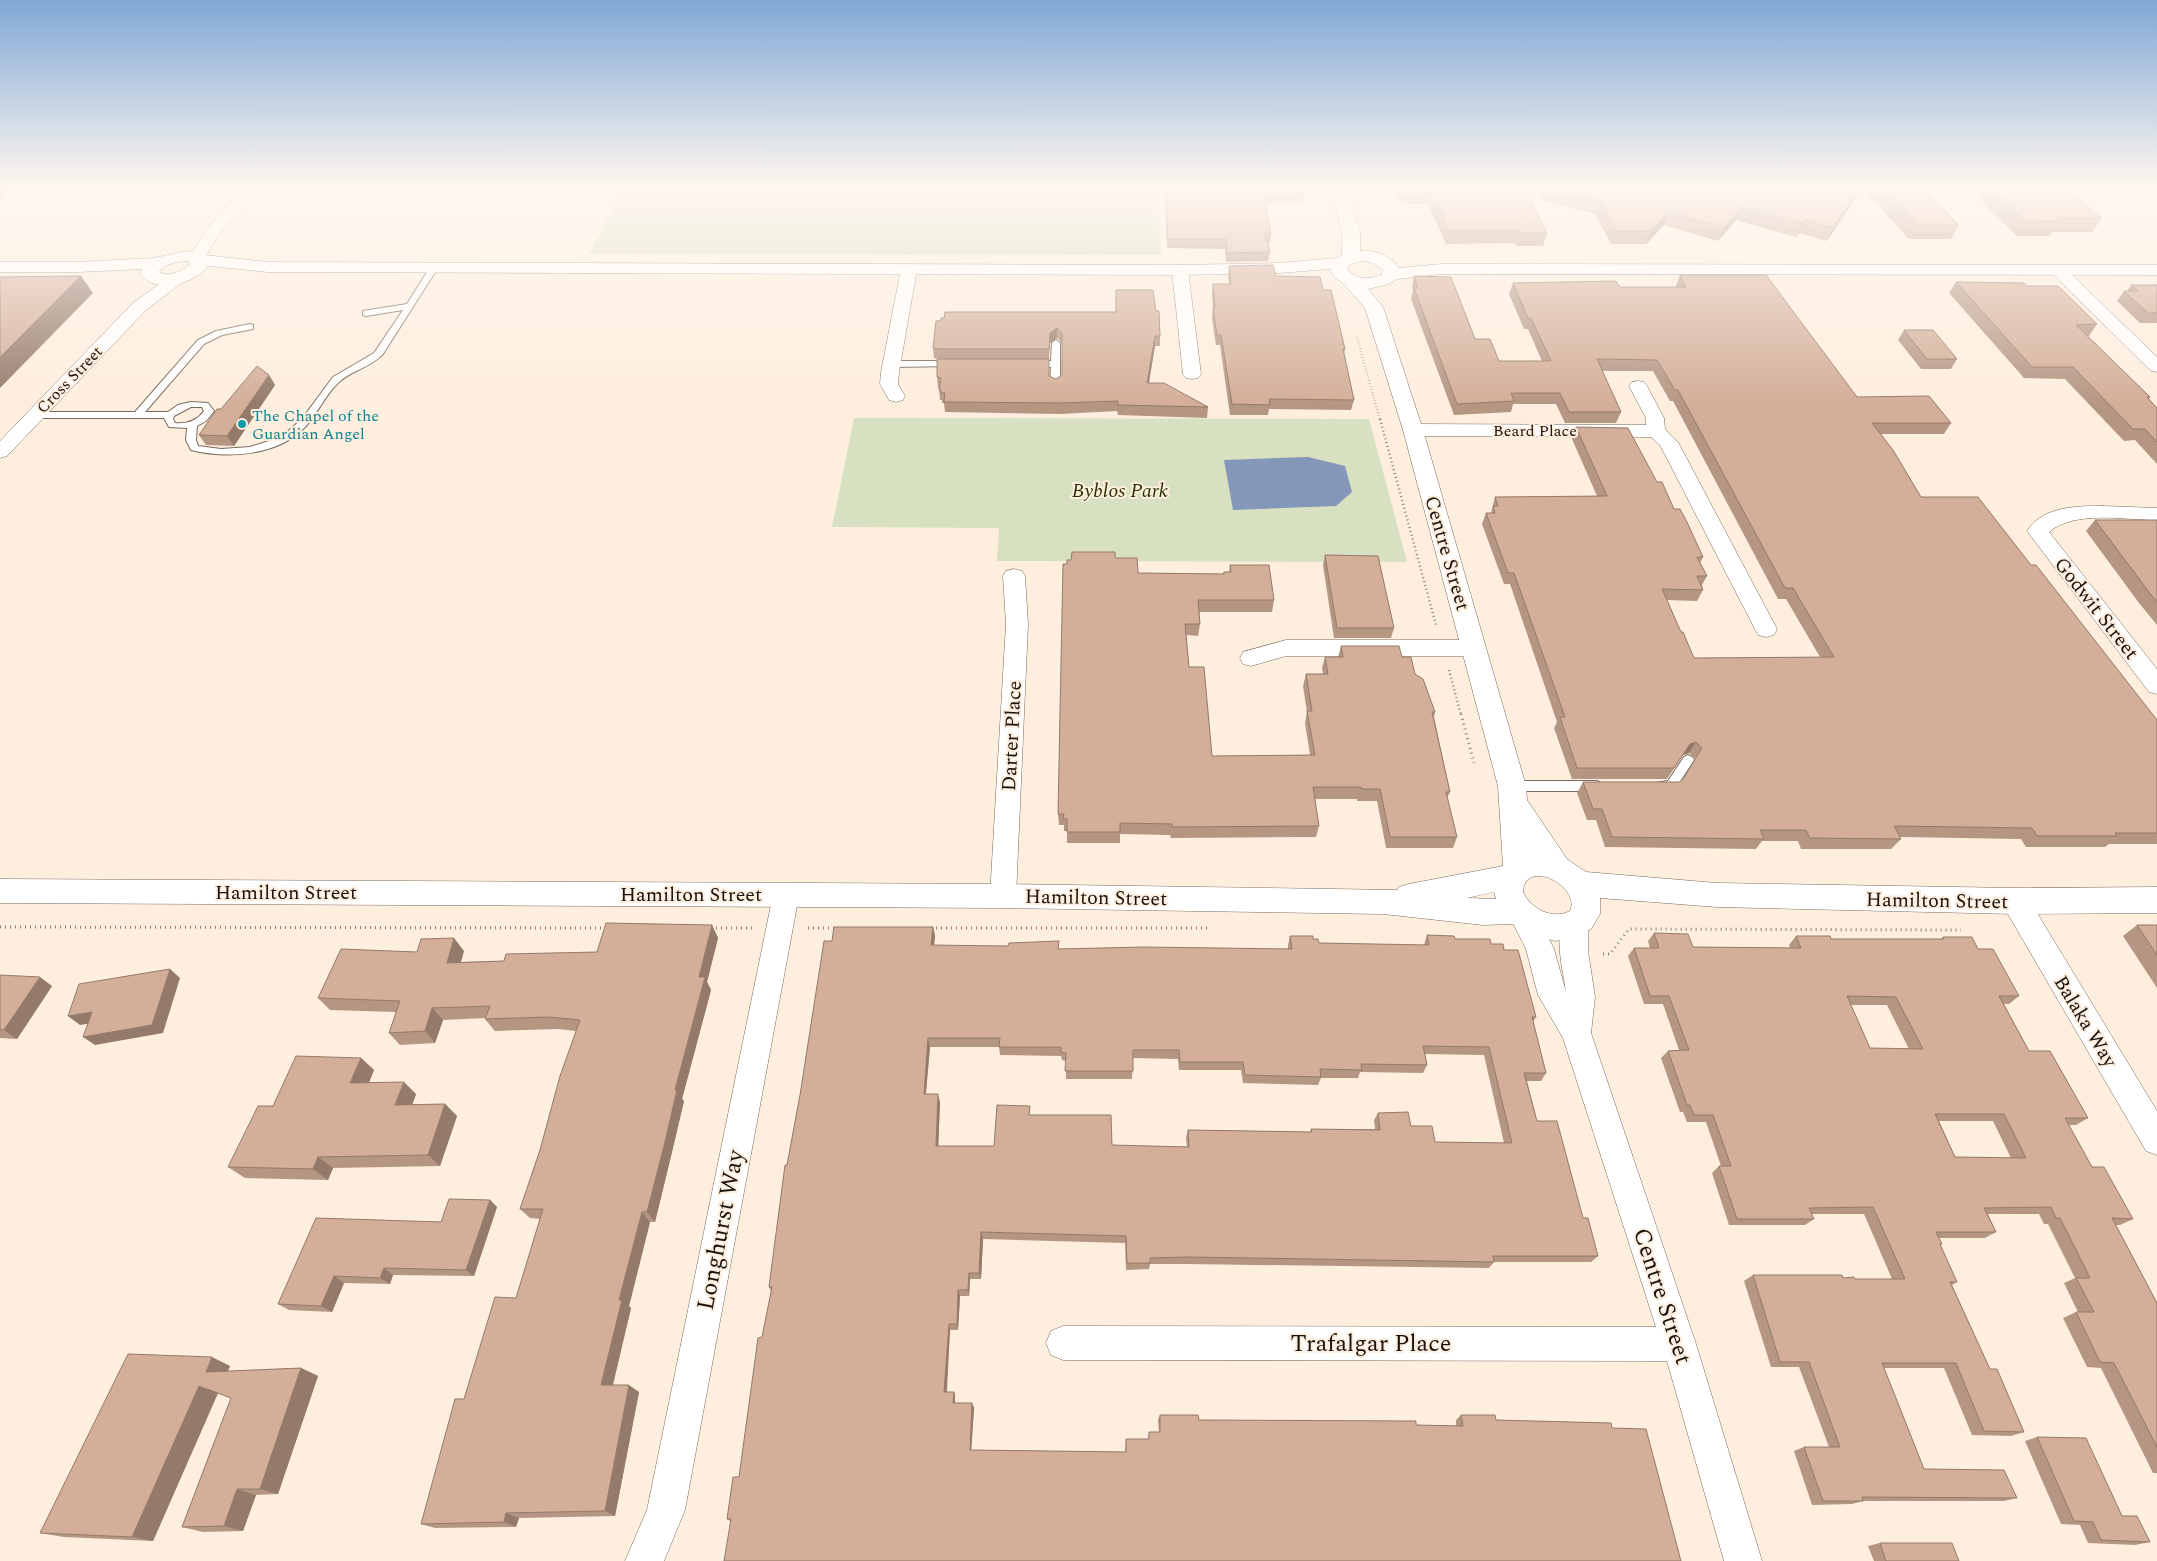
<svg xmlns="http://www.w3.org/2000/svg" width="2157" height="1561" font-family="Spectral,serif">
<rect width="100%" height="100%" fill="#feeede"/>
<g fill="#d7e0c0">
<path d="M419,187H1157L1161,255L589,254L621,192L416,191Z"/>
<path d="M854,418L1369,419L1407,562L997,561L999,528L832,527Z"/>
</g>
<path fill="#8597b8" d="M1308,457L1345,466L1352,492L1336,506L1233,510L1224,460Z"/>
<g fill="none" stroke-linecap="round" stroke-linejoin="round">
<g stroke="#786a5d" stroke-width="2">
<g id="service">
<path d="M432,264L439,266L383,354C370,368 351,370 338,383C325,395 318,413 306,426C279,456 227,459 191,450L186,440L187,428L169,427L164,418H34L29,415L34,412H135L198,340L216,331L250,324L253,325V329L222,335L204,344L145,412H168L178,405L191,402L208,403L214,411L206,421L197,426L196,440L198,446L221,449L250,447L275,439L287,432L302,419L333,377L374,353L403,310L366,316L363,315V311L407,304ZM191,407H202L204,411C197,421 187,424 175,423L173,419L174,416Z"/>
<path d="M1056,340L1060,343V385L1055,388L1050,385L1051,367H1033L1029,364L1033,361H1051L1052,343Z"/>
<path d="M953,361L957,364L956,366L891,367L887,364L891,361Z"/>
<path d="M1688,755L1692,757L1694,760L1675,789H1656L1654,786L1656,783L1668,781L1684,757Z"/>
<path d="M1512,781H1597L1601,783L1603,786L1601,789L1597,791H1512L1508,789L1506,786L1508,783Z"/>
</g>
</g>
<g stroke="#786a5d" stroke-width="1">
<g id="minor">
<path d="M245,187H260L220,232L203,261H191L189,258L208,227Z"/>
<path d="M909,264L915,266L917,269L899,372L898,384L905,396L903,400L896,402L889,400L880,384L881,372L901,269L903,266Z"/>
<path d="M1180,265L1186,267L1188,270L1201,374L1198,378L1192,379L1186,378L1183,374L1172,270L1174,267Z"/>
<path d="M2058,265L2064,267L2157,357V372L2151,371L2052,273L2050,270L2052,267Z"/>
<path d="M179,272L185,274L187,277L185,280L145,311L7,456L0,458V441L133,303L173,274Z"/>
<path d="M1638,381L1644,382L1647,386L1664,418L1665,429L1678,442L1777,629L1774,635L1766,637L1758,635L1660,445L1651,437L1413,436L1406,434L1403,430L1406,426L1413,424L1646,425V418L1629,386L1632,382Z"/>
<path d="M2103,506L2157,508V520C2126,520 2074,510 2049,532L2157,669V694L2149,692L2027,531C2043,506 2077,506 2103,506Z"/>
<path d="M1014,569L1022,571L1025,576L1028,624L1016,896L1013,904L1003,907L993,904L990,896L1006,624L1003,576L1006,571Z"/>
<path d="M1286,640H1474L1482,642L1485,648L1482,654L1474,656H1286L1251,666L1243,664L1240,658L1243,652Z"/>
<path d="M786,884L796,887L799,895L685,1510L664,1561H625L647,1510L773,895L776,887Z"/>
<path d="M2015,890L2025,893L2157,1111V1155L2146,1151L2005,909L2001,901L2005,893Z"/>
<path d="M1524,905L1534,909L1554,949L1566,992C1563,969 1554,939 1564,917L1574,913L1584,917L1588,925V951L1595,997L1591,1033L1696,1344L1762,1561H1724L1667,1361L1063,1360L1051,1355L1046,1343L1051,1331L1063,1326L1656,1327L1563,1038L1538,995L1526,949L1510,917L1514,909Z"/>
</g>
</g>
<g stroke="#786a5d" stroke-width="1">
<path id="tertiary" d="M1330,187H1346L1360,232V251C1374,249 1391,256 1399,268L1442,264L2157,265V275L1442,274L1397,279L1389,284L1368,289L1383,307L1423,430L1526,786L1527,800L1567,859L1586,872L1717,883L2015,888L2157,887V913L2015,914L1717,907L1600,898V914L1591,929L1572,938L1555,941L1528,933L1513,924L1483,925L1383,914L1003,908L0,903V879L1003,884L1397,890L1399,887L1409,884L1503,866L1498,786L1403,430L1365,308L1344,284L1334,277L1330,269L1279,273L1180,275L268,272L208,266C195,284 155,295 140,274L142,269L79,272H0V262H79L154,258L187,251L205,255L268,262L1180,265L1279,263L1337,258L1342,255V232ZM187,261L191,264C182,271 170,278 159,272C165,263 176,262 187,261ZM1363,261L1373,263L1383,270L1381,275C1370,280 1353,280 1347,268L1351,264ZM1535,876C1540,876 1547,876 1551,879C1563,884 1576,898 1570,911C1552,920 1531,909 1523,892C1524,882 1526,879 1535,876ZM1494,892L1496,899L1467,898Z"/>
</g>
<path stroke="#8b8076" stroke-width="2" stroke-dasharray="0.5 2.5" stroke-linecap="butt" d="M1357,337L1380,420"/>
<g stroke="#8b8076" stroke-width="2.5" stroke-dasharray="1 3" stroke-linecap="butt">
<path d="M1380,419L1436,625"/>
<path d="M1449,670L1461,715"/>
</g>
<g stroke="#8b8076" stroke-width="3" stroke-dasharray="1 4" stroke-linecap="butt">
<path d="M1461,714L1474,763"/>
<path d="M0,927L607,928"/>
<path d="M711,928H752"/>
<path d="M808,928H837"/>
<path d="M931,928H1209"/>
<path d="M1603,954H1610L1629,929L1961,930"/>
</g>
<use href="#service" fill="#fff" fill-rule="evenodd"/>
<use href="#minor" fill="#fff" fill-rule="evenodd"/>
<use href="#tertiary" fill="#fff" fill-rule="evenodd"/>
</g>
<g fill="#b59683" fill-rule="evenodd">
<path d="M1163,187H1302L1304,194L1303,203H1266L1271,234L1270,243H1268L1270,252L1268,261L1226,262L1225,249L1167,248L1165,204Z"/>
<path d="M1387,187H1529L1527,194L1547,233L1543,246H1516L1515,243L1446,244L1428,204H1407L1406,201H1398L1394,191H1389Z"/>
<path d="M1542,187H1921L1959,225L1951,239H1909L1862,188L1827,241L1799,233L1796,237L1736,220L1718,241L1664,225L1646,244H1611L1595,214L1538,199Z"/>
<path d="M1981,187H2062L2102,218L2092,232H2052L2050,236H2017L1976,196Z"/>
<path d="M1229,266L1276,276L1323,290L1345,349L1344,353L1354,400L1351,410L1269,409L1268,415H1230L1220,345H1216L1212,318L1213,308L1212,293L1213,284H1229L1228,276Z"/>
<path d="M1680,275L1857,397L1951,423L1944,434H1881L1921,497L2031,565L2157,720V844H2109L2105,847H2026L2021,839L1900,837L1901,839L1891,849H1801L1798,841H1762L1756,849L1605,847L1596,820H1587L1577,793L1583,782H1679L1683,780L1696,759L1689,753L1683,755L1667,779H1572L1554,728L1557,722L1510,584H1504L1482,524L1486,513H1491L1495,497L1597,496L1572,439L1576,427L1657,482L1703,557L1700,563L1707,576L1702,585L1703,590L1697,601L1667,600L1681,632L1694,658L1820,657L1786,599H1778L1673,401H1670L1653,371H1602L1621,412L1616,423H1565L1556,404H1513L1511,412L1454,415L1411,299L1413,291L1412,287L1414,276L1475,339L1499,361H1542L1528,329H1524L1509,294L1513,283L1620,287H1676V286Z"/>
<path d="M1956,282L2027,286L2097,324L2089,336H2088L2150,397L2149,399L2157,408V464L2135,440L2124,441L2065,379L2024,378L1949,293Z"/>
<path d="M2131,285H2157V323H2140L2117,301L2124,291H2127Z"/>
<path d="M1116,290L1156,311L1160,336V346H1155L1149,383L1208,407L1207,418L1118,415L1117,411L1060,414L945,412L944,403H942V400H940L939,388H938L937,377L938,359L934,358L933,348L1116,312ZM1057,338L1062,343V375L1056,379L1049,377V359L1050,343Z"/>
<path d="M1904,330L1957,359L1951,369H1921L1898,340Z"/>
<path d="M269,375L275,385L234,446L206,445L199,435Z"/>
<path d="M2095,520H2157V625L2139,603L2086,531Z"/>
<path d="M1325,555L1394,628L1391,638H1334L1323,565Z"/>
<path d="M1115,558L1138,573L1223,574L1224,572H1229L1230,565L1274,600L1272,612H1199L1200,624L1198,636L1186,635L1189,667L1212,756L1310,755L1305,723L1307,712L1303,686L1306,674H1323L1322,668L1325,657H1338L1341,646L1402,657L1415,674L1435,712L1434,717L1450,792L1447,798L1457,837L1453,848H1386L1377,801H1357V799H1315L1319,826L1316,837L1171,838L1170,835L1120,834V843H1067V831H1064V825H1059L1058,814L1067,564Z"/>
<path d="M712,925L718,938L707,982L711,990L682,1099L684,1101L672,1152L655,1222H650L629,1306L631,1308L613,1385L639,1392L615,1516L519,1518L516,1527L435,1528L421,1524L464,1399L516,1298L540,1219L530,1218L520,1209L540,1150L576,1031L558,1029L495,1031L485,1019L486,1018L443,1020L435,1043L400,1045L389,1033L396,1012L330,1010L318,998L417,952L464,951L461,962L504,961L597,952Z"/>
<path d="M2137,925H2157V988L2123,936Z"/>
<path d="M933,927L935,936L934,945L1059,949H1288V945L1290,936L1313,939L1319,943L1424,945L1427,935L1491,944L1504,950L1536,1017L1533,1022L1546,1073L1541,1081H1527L1537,1121L1583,1218L1598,1256L1591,1262H1494L1489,1268L1187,1264H1150L1149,1269L1126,1270L1125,1243L983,1239L981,1279H970L969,1296H960L958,1330H950L947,1392H954L955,1396V1403H972L974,1408L971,1450L1125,1452L1126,1439H1148L1149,1432H1159L1158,1420L1160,1415L1199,1420L1416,1425L1456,1426V1420L1461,1415L1496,1420L1611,1423L730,1521L727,1519L739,1477L762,1337L771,1291L769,1287L787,1165L832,941ZM930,1047H999L1000,1055L1061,1056L1062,1060L1066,1061V1079H1132L1133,1058L1178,1059L1179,1070H1241L1243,1083L1318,1085L1321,1078H1358L1360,1072L1423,1073L1427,1065L1425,1054L1484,1055L1504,1143L1435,1142L1411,1126L1378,1113L1374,1120L1375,1129H1311L1310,1132L1188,1130L1186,1138L1187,1147L1112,1145L1030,1115L994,1146H938L940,1102L926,1094Z"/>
<path d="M1654,933L1693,947L1790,948L1789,945L1796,936L1831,939H1941L1943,937L1978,949L2019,996L2009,1004H2004L2029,1051L2088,1118L2076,1125H2069L2092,1167L2133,1219L2120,1225H2116L2157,1303V1473H2153L2101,1368L2087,1367L2063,1318L2076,1312H2078L2064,1283L2075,1278L2048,1224H2044L2039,1214H1988L1996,1232L1985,1238H1939L1942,1244L1940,1245L1957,1282L1952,1285L1990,1369L2024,1432L2011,1436L1972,1435L1944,1368H1884L1924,1469L2017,1498L2004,1501H1863L1852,1504L1812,1505L1794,1451L1804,1447H1829L1799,1367H1771L1744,1281L1753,1275L1855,1279H1892L1864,1214H1812L1814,1219L1805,1225H1729L1712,1173L1719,1166H1721L1706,1122H1687L1683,1112H1680L1661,1058L1668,1051L1679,1050L1663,1004H1644L1628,956L1634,948H1650L1648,941ZM1850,1005H1887L1909,1049L1870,1048ZM1939,1121H1993L2011,1158L1955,1157Z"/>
<path d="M0,975L52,986L17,1039L0,1038Z"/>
<path d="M361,1058L374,1070L369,1082L416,1094L412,1105L445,1104L457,1116L440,1166L333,1168L328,1180L245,1178L228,1167L273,1106Z"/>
<path d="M490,1200L497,1207L474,1276L393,1275L390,1284L344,1283L332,1312L289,1310L278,1304L441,1222Z"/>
<path d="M230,1366L228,1371L301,1368L318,1376L278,1494L256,1495L243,1531L203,1532L182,1527L231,1398L218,1393L153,1541L64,1537L40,1533Z"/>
<path d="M2037,1437L2122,1516L2150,1542L2135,1545L2088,1543L2080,1525L2061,1524L2025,1441Z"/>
<path d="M1880,1543L1959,1561H1874L1868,1546Z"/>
</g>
<g fill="#947a6a">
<path d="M0,187H5L8,192L0,199Z"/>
<path d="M1860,187H1863L1827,241L1833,228Z"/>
<path d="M1742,207L1736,220L1718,241L1724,228Z"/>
<path d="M1669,212L1664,225L1646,244L1651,231Z"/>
<path d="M1805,220L1799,233L1796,237L1802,224Z"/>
<path d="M81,276L93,293L0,388V357Z"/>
<path d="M1057,328V338L1050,343L1049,359L1050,333Z"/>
<path d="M1155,336V346L1147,393V383Z"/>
<path d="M269,375L275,385L234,446L227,436Z"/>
<path d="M1696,742L1689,753L1683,755L1667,779L1690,744Z"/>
<path d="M712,925L718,938L707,982L711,990L682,1099L684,1101L672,1152L655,1222L647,1212L675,1090L699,977Z"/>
<path d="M933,927L935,936L933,954L931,945Z"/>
<path d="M454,938L464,951L457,975L447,963Z"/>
<path d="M170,969L180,978L163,1033L95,1045L83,1037Z"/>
<path d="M40,977L52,986L17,1039L4,1030Z"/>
<path d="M432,1008L443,1020L435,1043L425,1031Z"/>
<path d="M92,1012L104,1021L80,1025L68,1016Z"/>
<path d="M928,1038L930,1047L925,1101L924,1094Z"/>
<path d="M361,1058L374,1070L364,1095L350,1083Z"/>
<path d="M404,1082L416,1094L408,1117L395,1105Z"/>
<path d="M938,1094L940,1102L938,1154L936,1146Z"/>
<path d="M445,1104L457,1116L440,1166L428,1155Z"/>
<path d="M318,1157L333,1168L328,1180L313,1169Z"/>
<path d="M490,1200L497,1207L474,1276L466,1270Z"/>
<path d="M642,1212L650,1222L629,1306L631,1308L611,1392L601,1385L619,1300Z"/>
<path d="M981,1232L983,1239L981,1279L979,1273Z"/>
<path d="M384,1268L393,1275L390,1284L380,1278Z"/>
<path d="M969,1273L970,1279L969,1296L968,1290Z"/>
<path d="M334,1276L344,1283L332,1312L321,1306Z"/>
<path d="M958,1290L960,1296L958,1330L957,1324Z"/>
<path d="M949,1324L950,1330L946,1397L944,1392Z"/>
<path d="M212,1357L230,1366L224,1379L206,1372Z"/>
<path d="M301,1368L318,1376L278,1494L260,1489Z"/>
<path d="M629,1385L639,1392L615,1516L605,1511Z"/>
<path d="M199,1386L218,1393L153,1541L132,1537Z"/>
<path d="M954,1392L955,1396V1408L953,1403Z"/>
<path d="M972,1403L974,1408L971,1454L970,1450Z"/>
<path d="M237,1489L256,1495L243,1531L224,1526Z"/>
<path d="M506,1513L519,1518L516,1527L504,1522Z"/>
</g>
<g fill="#d3ae98" stroke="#947a6a" fill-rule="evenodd">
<path d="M1165,187H1302L1304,194H1264L1271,234H1265L1270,252L1227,253L1226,239H1168Z"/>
<path d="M1400,187H1524L1547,233H1520L1519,230L1449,231L1431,192H1410L1408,189L1401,188Z"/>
<path d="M1549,187H1860L1833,228L1805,220L1802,224L1742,207L1724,228L1669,212L1651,231H1616L1600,201Z"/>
<path d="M1881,187H1921L1959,225H1917Z"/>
<path d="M1990,187H2062L2069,190L2102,218H2056L2059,221L2026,222Z"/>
<path d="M1273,265L1276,276L1320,277L1323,290H1331L1345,349H1343L1354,400L1269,399L1270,405L1232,404L1221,335H1217L1213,308H1215L1213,284H1231L1229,266Z"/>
<path d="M1680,275H1766L1857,397L1929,396L1951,423H1872L1893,450L1921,497H1978L2031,565H2036L2157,720V833H2115L2117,836H2037L2032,828L1894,826L1901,839L1810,838L1806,830H1760L1764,839L1612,837L1602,809H1593L1583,782H1679L1683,779L1702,748L1696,742L1690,744L1674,768H1577L1560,717H1565L1514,573H1508L1486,513H1495L1493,506H1498L1495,497L1607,496L1576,427L1628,428L1657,482H1662L1674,509H1680L1686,520L1703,557H1697L1707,576H1697L1703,590L1662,589L1681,632H1683L1694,658L1834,657L1793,588H1785L1678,390H1675L1657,360L1597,359L1621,412H1569L1560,393H1511L1514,401L1457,404L1414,288H1418L1414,276L1451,277L1475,339H1490L1499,361H1551L1531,318H1528L1513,283L1616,281L1620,287H1686Z"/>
<path d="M81,276L0,357V277Z"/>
<path d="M1956,282L2024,283L2027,286H2058L2097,324L2076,325L2150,397H2147L2157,408V442L2145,429H2133L2073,367H2032Z"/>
<path d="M2131,285H2157V313H2148L2124,291H2138Z"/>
<path d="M1116,290H1153L1156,311H1159L1160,336H1155L1147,383H1164L1208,407L1118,405V401L1060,403L944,402L945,393H941V390H939L941,378L937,377V359H1049V376L1056,379L1062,375V333L1057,328L1050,333L1049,349H938L933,348L936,321H941V318H944L945,312H1116Z"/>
<path d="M1904,330H1933L1957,359H1927Z"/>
<path d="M257,366L269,375L227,436L199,435L217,409H221Z"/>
<path d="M2095,520H2157V602L2149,592Z"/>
<path d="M1072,552H1115V558H1137L1138,573L1224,574V572H1231L1230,565H1269L1274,600H1198L1200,624H1185L1189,667H1204L1212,756L1315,755L1307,711H1312L1306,674H1328L1325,657H1343L1341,646H1399L1402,657H1411L1415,674L1423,679L1435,712H1432L1450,792H1446L1457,837H1390L1380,789H1361V787H1313L1319,826L1172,827V824L1120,823V832H1067V819H1063L1064,814H1058L1063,564H1067V560H1071Z"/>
<path d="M1325,555L1378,556L1394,628H1337Z"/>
<path d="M606,923L712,925L699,977H705L675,1090H677L665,1142L647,1212H642L619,1300H622L601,1385H629L605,1511L506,1513L504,1522L421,1524L455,1399H464L495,1297L516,1298L543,1209H520L540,1150L560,1076L580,1020L549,1017L485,1019L490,1006L432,1008L425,1031L389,1033L400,1001L318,998L341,949L417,952L421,939L454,938L447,963L504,961L506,954L597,952Z"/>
<path d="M2137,925H2157V955Z"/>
<path d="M834,927H933L931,945L1008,946L1009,943L1059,941L1058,949L1144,947L1292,949L1290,936H1313V939H1318L1319,943L1429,945L1427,935L1454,936L1455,939H1490L1491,944H1503L1504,950H1518L1536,1017H1532L1546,1073H1524L1537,1121H1557L1583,1218H1588L1598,1256H1493L1494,1262L1189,1257L1150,1258V1263H1127L1126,1236L981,1232L979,1273H969L968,1290H958L957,1324H949L944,1392H954L953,1403H972L970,1450L1126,1452V1439H1149V1432H1160V1415H1198L1199,1420L1416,1421V1425L1463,1426L1461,1415H1495L1496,1420L1611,1423L1612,1428L1646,1429L1681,1561H724L731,1519H727L733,1477H739L758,1338L762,1337L772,1287H769L785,1165H787L800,1095L824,941H832ZM928,1038H1000L999,1047H1061V1052L1066,1053L1065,1071H1133V1050H1179L1180,1062H1243L1245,1075L1321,1077L1320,1069L1362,1070L1361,1064L1427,1065L1423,1046L1489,1047L1512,1143L1435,1142L1432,1126H1411L1408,1112L1378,1113L1380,1130L1311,1129L1312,1132L1188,1130L1189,1147L1112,1145L1111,1115H1029L1030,1106L997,1105L994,1146H936L938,1094H924Z"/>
<path d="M1654,933L1688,934L1693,947L1801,948L1796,936H1830L1831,939H1944L1943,937H1972L1978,949H1993L2019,996H1999L2029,1051H2050L2088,1118H2065L2092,1167H2104L2133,1219L2112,1218L2157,1303V1447L2114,1363L2100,1362L2076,1312H2094L2076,1278H2090L2060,1218H2056L2051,1207L1984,1208L1996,1232H1936L1942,1244H1940L1957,1282H1950L1990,1369H1997L2024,1432L1984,1431L1956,1363H1882L1924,1469L2004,1470L2017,1498L1862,1497L1863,1501H1823L1804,1447H1840L1809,1362H1780L1753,1275H1842L1843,1278L1854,1277L1855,1279H1905L1873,1207L1809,1208L1814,1219H1737L1719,1166H1731L1713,1115H1694L1690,1105H1687L1668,1051L1689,1050L1669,996H1650L1634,948H1659ZM1847,996L1896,997L1923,1049L1870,1048ZM1935,1114H2004L2026,1158L1955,1157Z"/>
<path d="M170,969L152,1025L83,1037L92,1012L68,1016L79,984Z"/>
<path d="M0,975L40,977L4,1030H0Z"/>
<path d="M296,1056L361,1058L350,1083L404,1082L395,1105L445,1104L428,1155L318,1157L313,1169L228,1167L258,1106H273Z"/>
<path d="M449,1199L490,1200L466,1270L384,1268L380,1278L334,1276L321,1306L278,1304L316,1218L441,1222Z"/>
<path d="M128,1354L212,1357L206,1372L301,1368L260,1489H237L224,1526L182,1527L231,1398L199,1386L132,1537L40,1533Z"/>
<path d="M2037,1437L2086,1438L2122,1516H2137L2150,1542L2101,1540L2093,1522L2074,1521Z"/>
<path d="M1880,1543H1952L1959,1561H1886Z"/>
</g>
<linearGradient id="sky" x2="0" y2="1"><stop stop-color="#80a8d5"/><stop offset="0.46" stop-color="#fff7f0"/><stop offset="1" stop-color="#fff7f0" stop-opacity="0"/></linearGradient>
<rect width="2157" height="406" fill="url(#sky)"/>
<circle fill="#0f9aa8" stroke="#feeede" stroke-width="2" cx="242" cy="424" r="5"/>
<g text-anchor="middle" stroke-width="4" stroke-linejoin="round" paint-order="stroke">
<g font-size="16" fill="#18130e" stroke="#feeede">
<text transform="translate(69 379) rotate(-46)" y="6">Cross Street</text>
<text x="1535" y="436">Beard Place</text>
</g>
<g font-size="16" fill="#0d838f" stroke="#feeede" text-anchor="start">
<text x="252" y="421">The Chapel of the<tspan x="252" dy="18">Guardian Angel</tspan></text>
</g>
<g font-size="20" font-style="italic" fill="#2a3204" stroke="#feeede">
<text x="1120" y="497">Byblos Park</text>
</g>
<g font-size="20" fill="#18130e" stroke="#feeede">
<text transform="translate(1448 553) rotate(74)" y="7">Centre Street</text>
<text transform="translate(2097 608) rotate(52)" y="7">Godwit Street</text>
<text transform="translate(1011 736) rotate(-87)" y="7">Darter Place</text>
<text x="286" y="899">Hamilton Street</text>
<text x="691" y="901">Hamilton Street</text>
<text transform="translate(1096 897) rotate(1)" y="7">Hamilton Street</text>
<text transform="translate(1937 900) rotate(1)" y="7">Hamilton Street</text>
<text transform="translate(2086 1021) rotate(59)" y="7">Balaka Way</text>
</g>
<g font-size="24" fill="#18130e" stroke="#feeede">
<text transform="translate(720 1230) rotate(-79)" y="8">Longhurst Way</text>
<text transform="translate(1663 1296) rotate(72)" y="8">Centre Street</text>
<text x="1371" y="1351">Trafalgar Place</text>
</g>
</g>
</svg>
